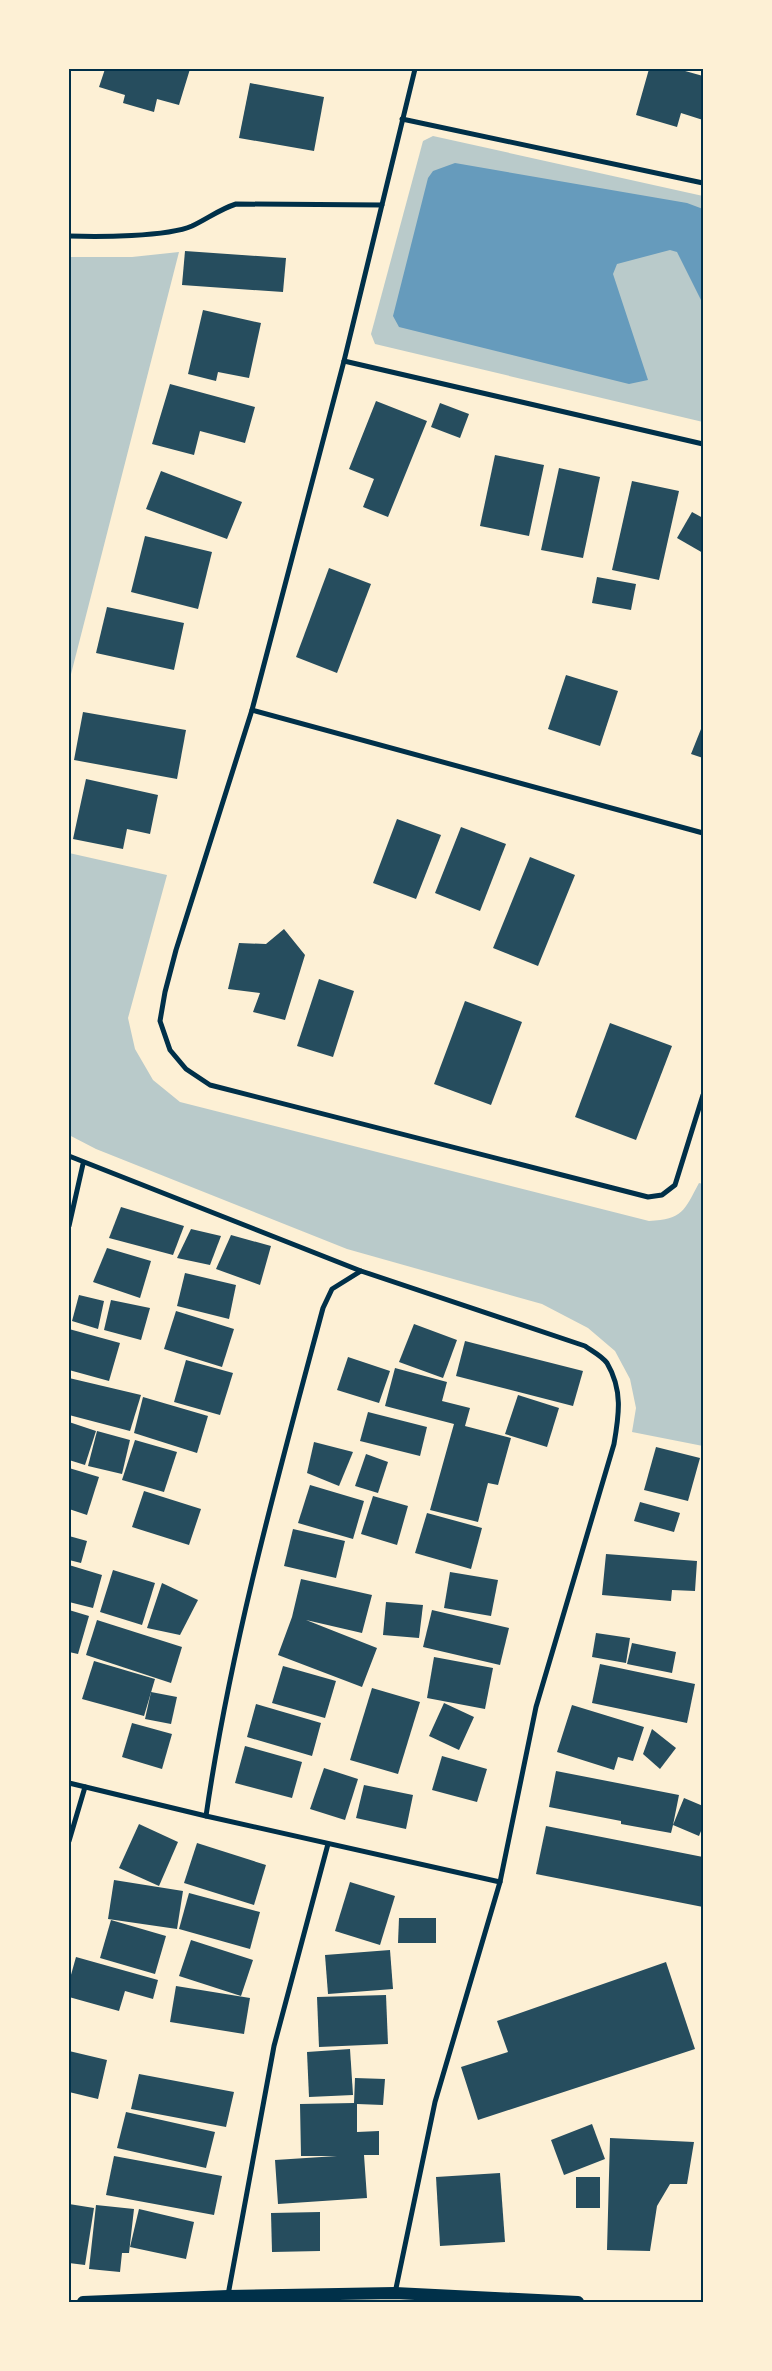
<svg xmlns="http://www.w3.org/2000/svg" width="772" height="2371" font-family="Montserrat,sans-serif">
<rect width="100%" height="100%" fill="#fdf0d5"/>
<g fill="#b9caca">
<path d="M433,136L703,196V422L375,344L371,334L423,141Z"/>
<path d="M179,252L69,682V257H132Z"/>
<path d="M69,853L167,875L128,1018L135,1049L153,1080L180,1102L649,1221C683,1219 684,1211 699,1183L703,1184V1446L632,1432L636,1408L630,1379L615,1351L588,1328L542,1304L347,1249L96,1149L69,1135Z"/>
</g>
<path fill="#669bbc" d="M455,163L687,203L703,209V304L677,252L670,250L617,264L613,274L648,380L629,384L399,327L393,316L428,178L433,171Z"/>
<g fill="#264d5e">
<path d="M105,69H190L179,105L157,99L154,112L123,103L125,95L99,87Z"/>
<path d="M649,69H678L703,76V120L681,113L677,127L636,115Z"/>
<path d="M250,83L324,97L314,151L239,138Z"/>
<path d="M185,251L286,258L283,292L182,285Z"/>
<path d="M203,310L261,323L249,378L218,372L216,381L188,374Z"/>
<path d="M170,384L255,407L245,443L200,431L194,455L152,444Z"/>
<path d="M376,401L427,421L388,517L363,507L374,479L349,469Z"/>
<path d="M440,403L469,414L460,438L431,427Z"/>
<path d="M495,455L544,465L529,536L480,526Z"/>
<path d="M559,468L600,477L583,558L541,550Z"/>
<path d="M161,471L242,502L227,539L146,509Z"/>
<path d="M632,481L679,491L659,580L612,570Z"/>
<path d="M692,512L703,518V553L677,538Z"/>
<path d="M145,536L212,552L198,609L131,592Z"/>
<path d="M329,568L371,584L337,673L296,657Z"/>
<path d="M597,577L636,584L631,610L592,603Z"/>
<path d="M107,607L184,623L174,670L96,653Z"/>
<path d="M566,675L618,691L600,746L548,729Z"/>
<path d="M83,712L186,730L177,779L74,760Z"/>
<path d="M703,724V758L691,754Z"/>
<path d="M86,779L158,795L150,834L127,829L123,849L73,839Z"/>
<path d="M397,819L441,835L416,899L373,883Z"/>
<path d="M461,827L506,844L480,911L435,893Z"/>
<path d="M530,857L575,875L538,966L493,948Z"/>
<path d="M284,929L305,955L285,1020L253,1012L260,993L228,989L239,943L266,944Z"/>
<path d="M319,979L354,991L333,1057L297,1046Z"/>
<path d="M465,1001L522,1022L491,1105L434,1084Z"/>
<path d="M610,1023L672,1046L636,1140L575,1117Z"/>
<path d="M121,1207L184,1226L173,1255L109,1238Z"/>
<path d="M191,1229L221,1236L210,1265L177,1258Z"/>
<path d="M231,1235L271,1246L260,1285L216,1269Z"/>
<path d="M107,1248L151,1261L140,1298L93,1282Z"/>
<path d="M185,1273L236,1285L229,1319L177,1306Z"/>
<path d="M79,1295L104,1301L98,1329L72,1321Z"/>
<path d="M111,1300L150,1308L141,1340L104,1330Z"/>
<path d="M176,1311L234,1329L222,1367L164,1349Z"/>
<path d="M414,1324L457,1340L443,1378L399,1362Z"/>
<path d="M69,1329L120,1343L109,1381L69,1370Z"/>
<path d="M465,1341L583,1371L573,1406L456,1376Z"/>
<path d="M348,1357L390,1371L379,1403L337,1390Z"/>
<path d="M186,1360L233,1373L220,1415L174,1402Z"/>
<path d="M395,1368L447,1382L442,1401L470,1408L465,1426L511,1438L498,1485L488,1483L478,1522L430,1510L454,1424L385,1406Z"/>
<path d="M69,1378L141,1395L130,1431L69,1415Z"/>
<path d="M518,1395L559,1408L547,1447L505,1434Z"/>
<path d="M143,1397L208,1416L197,1453L134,1433Z"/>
<path d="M368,1412L427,1427L420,1456L360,1441Z"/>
<path d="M69,1422L96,1431L85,1465L69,1460Z"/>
<path d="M97,1431L130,1440L122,1474L88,1466Z"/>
<path d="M135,1440L177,1452L164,1492L122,1480Z"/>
<path d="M314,1442L353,1452L339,1486L307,1473Z"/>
<path d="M656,1447L700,1458L688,1501L644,1490Z"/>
<path d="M366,1454L388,1462L378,1493L355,1486Z"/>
<path d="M69,1468L99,1477L87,1515L69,1509Z"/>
<path d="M310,1485L364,1501L353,1539L298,1523Z"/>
<path d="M144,1491L201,1509L189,1545L132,1527Z"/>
<path d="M373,1496L408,1506L397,1545L361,1534Z"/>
<path d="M640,1502L680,1513L674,1532L634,1521Z"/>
<path d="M427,1513L482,1528L471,1569L415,1553Z"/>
<path d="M293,1529L345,1541L336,1578L284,1566Z"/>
<path d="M69,1536L87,1541L81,1563L69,1560Z"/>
<path d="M606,1554L697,1561L695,1591L672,1590L671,1601L602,1595Z"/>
<path d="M69,1565L102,1575L93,1608L69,1602Z"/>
<path d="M113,1570L155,1583L142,1625L100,1612Z"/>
<path d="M450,1572L498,1580L491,1616L444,1608Z"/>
<path d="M301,1579L372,1595L362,1633L306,1620L377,1648L362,1687L278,1655L292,1617Z"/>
<path d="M162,1583L198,1600L180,1635L147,1628Z"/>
<path d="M386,1602L423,1605L419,1638L383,1635Z"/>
<path d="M69,1610L89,1616L78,1654L69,1652Z"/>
<path d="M432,1610L509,1628L500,1665L423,1647Z"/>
<path d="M97,1620L182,1647L171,1683L86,1655Z"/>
<path d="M596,1633L630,1638L626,1663L592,1657Z"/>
<path d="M632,1643L676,1652L672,1673L627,1664Z"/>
<path d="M434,1657L493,1668L485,1709L427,1698Z"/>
<path d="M94,1661L155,1679L144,1716L82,1699Z"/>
<path d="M600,1664L695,1684L687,1723L592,1703Z"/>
<path d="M283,1666L336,1681L325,1718L272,1703Z"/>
<path d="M372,1688L420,1702L398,1774L350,1760Z"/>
<path d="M151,1692L177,1697L171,1724L145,1719Z"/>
<path d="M444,1703L474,1717L459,1750L429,1736Z"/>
<path d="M256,1704L321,1723L312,1756L247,1737Z"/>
<path d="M572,1705L644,1727L633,1761L618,1757L614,1770L557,1752Z"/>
<path d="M132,1723L172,1734L162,1769L122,1757Z"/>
<path d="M652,1729L676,1748L660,1769L643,1754Z"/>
<path d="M245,1746L302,1762L292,1798L235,1783Z"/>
<path d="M442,1756L487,1769L477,1802L432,1790Z"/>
<path d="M324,1768L358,1779L345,1820L310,1809Z"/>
<path d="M556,1771L679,1795L673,1825L684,1798L703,1806V1826L699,1836L673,1825L671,1833L621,1824V1821L549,1807Z"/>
<path d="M364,1785L413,1795L406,1829L356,1818Z"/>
<path d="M139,1824L178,1842L159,1886L119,1868Z"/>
<path d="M546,1826L703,1857V1907L536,1874Z"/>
<path d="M197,1843L266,1865L254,1905L184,1883Z"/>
<path d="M114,1880L183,1891L177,1929L108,1919Z"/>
<path d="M350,1882L395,1896L380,1945L335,1931Z"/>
<path d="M189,1893L260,1912L250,1949L179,1929Z"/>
<path d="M399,1918H436V1943H398Z"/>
<path d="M111,1920L166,1936L155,1974L100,1958Z"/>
<path d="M191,1940L253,1960L241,1996L179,1976Z"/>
<path d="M390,1950L393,1989L328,1994L325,1955Z"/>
<path d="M76,1957L158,1980L153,1999L125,1991L119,2011L69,1997V1982Z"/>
<path d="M666,1962L695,2049L478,2120L461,2067L508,2052L497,2021Z"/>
<path d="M176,1986L250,1998L244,2034L170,2022Z"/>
<path d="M386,1995L388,2044L319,2047L317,1997Z"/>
<path d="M350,2049L353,2095L309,2097L307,2052Z"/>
<path d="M69,2051L107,2060L98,2099L69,2092Z"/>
<path d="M139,2074L234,2092L226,2127L131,2109Z"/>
<path d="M355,2078L385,2079L383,2105L357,2104V2132L379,2131V2155H364L367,2198L278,2204L275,2160L337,2156H301L300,2104L354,2103Z"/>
<path d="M126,2112L215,2132L206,2168L117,2148Z"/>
<path d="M592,2124L605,2159L564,2175L551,2140Z"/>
<path d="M610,2138L694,2142L687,2184H670L657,2206L650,2251L607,2250Z"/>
<path d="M114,2156L222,2176L214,2215L106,2195Z"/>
<path d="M500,2173L505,2242L440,2246L436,2177Z"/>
<rect x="576" y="2177" width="24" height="31"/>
<path d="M69,2204L94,2208L85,2265L69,2263Z"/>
<path d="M96,2205L134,2209L129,2253H122L120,2272L89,2269Z"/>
<path d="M139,2209L194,2222L186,2259L130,2247Z"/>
<path d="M320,2212V2251L272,2252L271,2213Z"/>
</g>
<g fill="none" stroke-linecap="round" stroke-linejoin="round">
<g stroke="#003049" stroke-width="5">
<path d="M415,69L344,361L252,710L176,950L165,992L160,1021L170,1050L186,1069L210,1085L648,1197L662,1195L675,1185L703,1095"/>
<path d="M402,119L703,183"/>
<path d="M69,236C97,237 167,237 192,226C207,219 220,209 236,204L382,205"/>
<path d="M344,361L703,444"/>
<path d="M252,710L703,833"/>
<path d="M69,1156L361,1271"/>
<path d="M69,1226L83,1164"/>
<path d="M69,1783L206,1816L500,1882"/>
<path d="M206,1816C231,1644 278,1476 323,1308L332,1289L361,1271L585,1346C592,1351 602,1356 607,1363C623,1390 619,1415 614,1444L536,1707L500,1882L435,2102L395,2293"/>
<path d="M69,1841L85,1787"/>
<path d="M228,2295L274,2046L328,1844"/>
</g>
<path stroke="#003049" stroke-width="12" d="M83,2302L228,2296L395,2293L578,2302"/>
</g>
<rect width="772" height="2371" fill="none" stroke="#fdf0d5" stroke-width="140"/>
<rect x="70" y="70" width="632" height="2231" fill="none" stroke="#003049" stroke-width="2"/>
</svg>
